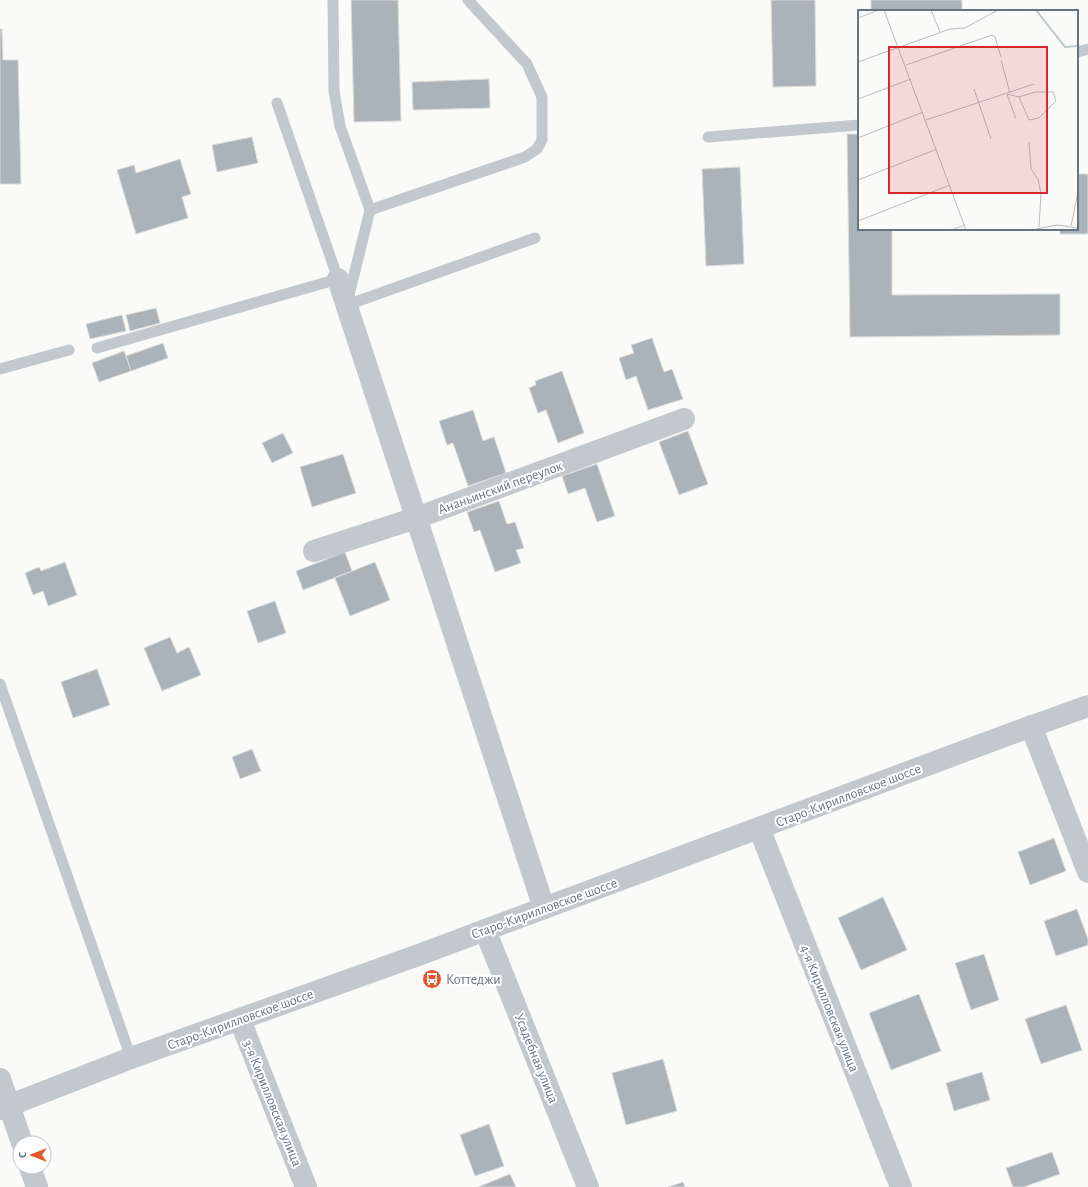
<svg xmlns="http://www.w3.org/2000/svg" width="1088" height="1187" font-family="'Alegreya Sans',sans-serif">
<rect width="100%" height="100%" fill="#fafaf8"/>
<g fill="#aab3b9" stroke="#dcdcda">
<path d="M351,0H398L401,121L354,122Z"/>
<path d="M771,0H815L816,86L773,87Z"/>
<rect x="871" y="0" width="91" height="11"/>
<path d="M0,29H2L3,60H18L21,184H0Z"/>
<path d="M489,79L490,108L413,110L412,82Z"/>
<path d="M847,134H859V229H892V295L1060,294V335L850,337Z"/>
<path d="M252,137L258,163L217,172L212,145Z"/>
<path d="M180,159L191,194L182,197L188,218L136,234L117,170L134,165L136,173Z"/>
<path d="M740,167L744,264L706,266L702,169Z"/>
<path d="M1077,174H1088V234H1060V229H1077Z"/>
<path d="M156,308L160,323L130,331L126,315Z"/>
<path d="M122,315L126,331L90,339L86,324Z"/>
<path d="M652,338L664,372L672,369L683,399L648,410L636,376L626,380L619,358L634,353L631,345Z"/>
<path d="M163,343L168,358L131,371L126,356Z"/>
<path d="M124,351L131,371L99,382L92,363Z"/>
<path d="M562,371L584,433L558,443L546,410L538,413L529,388L536,385L535,381Z"/>
<path d="M473,410L483,441L494,437L506,473L468,486L453,443L447,445L439,421Z"/>
<path d="M688,431L708,484L679,495L659,442Z"/>
<path d="M283,433L293,453L272,463L262,443Z"/>
<path d="M343,454L356,493L312,507L300,467Z"/>
<path d="M597,464L615,516L597,522L585,488L568,494L562,476Z"/>
<path d="M499,501L507,524L515,522L524,548L516,550L521,563L495,572L480,530L474,532L467,512Z"/>
<path d="M345,552L352,571L303,590L296,571Z"/>
<path d="M65,562L77,595L48,606L43,591L33,595L25,573L39,567L41,571Z"/>
<path d="M375,562L390,600L350,616L335,578Z"/>
<path d="M275,601L286,633L258,643L247,611Z"/>
<path d="M170,637L177,653L189,647L201,675L162,691L144,648Z"/>
<path d="M97,669L110,705L73,718L61,682Z"/>
<path d="M252,749L261,771L240,779L232,757Z"/>
<path d="M1054,838L1066,871L1030,885L1018,852Z"/>
<path d="M883,897L907,950L861,970L838,918Z"/>
<path d="M1077,909L1088,939V945L1056,956L1044,921Z"/>
<path d="M984,954L999,1000L971,1010L955,963Z"/>
<path d="M919,994L941,1051L891,1070L869,1013Z"/>
<path d="M1066,1005L1082,1050L1041,1064L1025,1019Z"/>
<path d="M663,1059L677,1111L626,1125L612,1073Z"/>
<path d="M982,1072L990,1100L954,1111L946,1083Z"/>
<path d="M489,1124L504,1166L475,1176L460,1135Z"/>
<path d="M1052,1152L1060,1174L1024,1187H1013L1006,1168Z"/>
<path d="M510,1174L516,1187H478Z"/>
<path d="M683,1182L685,1187H668Z"/>
</g>
<g fill="none" stroke-linecap="round" stroke-linejoin="round">
<g stroke="#c3c8cc" stroke-width="11">
<path d="M333,0L334,91L340,126L370,210L348,299"/>
<path d="M1077,52L1088,49"/>
<path d="M708,137L859,125"/>
<path d="M370,210L525,157L537,149L542,140V97L527,64L468,0"/>
<path d="M347,305L535,238"/>
<path d="M97,348L338,279L277,103"/>
<path d="M0,369L69,350"/>
<path d="M0,684L131,1058"/>
</g>
<g stroke="#c3c8cc" stroke-width="22">
<path d="M338,279L544,908"/>
<path d="M314,551L416,518L684,419"/>
<path d="M1031,726L1088,872"/>
<path d="M759,828L901,1187"/>
<path d="M485,930L588,1187"/>
<path d="M240,1020L306,1187"/>
<path d="M0,1079L22,1143"/>
<path d="M0,1109L131,1058L424,953L1010,734L1088,706"/>
<path d="M30,1167L37,1187"/>
</g>
</g>
<defs>
<g id="bus-disc" transform="scale(1)"><circle r="9.5" fill="#e4572e" stroke="#fff"/><path d="M-5-6H5V4H4V6H2V4H-2V6H-4V4H-5ZM-3.5-4V0h7V-4ZM-3.5 1.2v1.5H-2V1.2ZM2 1.2v1.5H3.5V1.2Z" fill="#fff"/></g>
</defs>
<g fill-rule="evenodd">
<use href="#bus-disc" x="432" y="979"/>
</g>
<g text-anchor="middle" stroke-width="4" stroke-linejoin="round" paint-order="stroke">
<g font-size="14" fill="#657683" stroke="#fff">
<text transform="translate(500 487) rotate(-20)" y="5">Ананьинский переулок</text>
<text transform="translate(848 795) rotate(-21)" y="5">Старо-Кирилловское шоссе</text>
<text transform="translate(544 908) rotate(-20)" y="5">Старо-Кирилловское шоссе</text>
<text transform="translate(830 1008) rotate(68)" y="5">4-я Кирилловская улица</text>
<text transform="translate(240 1019) rotate(-20)" y="5">Старо-Кирилловское шоссе</text>
<text transform="translate(537 1058) rotate(68)" y="5">Усадебная улица</text>
<text transform="translate(273 1103) rotate(68)" y="5">3-я Кирилловская улица</text>
</g>
<g font-size="14" fill="#657683" stroke="#fff" text-anchor="start">
<text x="446" y="984">Коттеджи</text>
</g>
</g>
<g transform="translate(858 10)">
<rect width="220" height="220" fill="#fafaf8"/>
<path fill="none" stroke="#bbc7cb" stroke-width="2" d="M178,0L207,37L220,36"/>
<path fill="none" stroke="#b5bdc2" stroke-width="1" d="M26,0L108,220M73,0L82,22M0,8L21,0M143,50L152,83M0,52L92,19L107,18L140,0M48,55L134,25L137,27L143,47M116,79L133,129M149,84L161,87L177,82H195L198,91L181,108L171,110L161,87M149,84L158,109M0,89L53,69M68,110L176,74M0,128L65,102M171,132L173,159L180,169L183,184L181,217M0,170L79,139M0,211L92,175M213,216L220,182M93,220L107,215M174,220L199,215L220,218"/>
<path fill="#d62828" fill-opacity="0.15" stroke="#d62828" stroke-width="2" d="M31,37H189V183H31Z"/>
<rect width="220" height="220" fill="none" stroke="#657683" stroke-width="2"/>
</g>
<g transform="translate(32 1155) rotate(270)"><circle r="19" fill="#ffffff" stroke="#c1c8cd"/>
<path d="M0-3L7 15L0 10L-7 15Z" fill="#e4572e"/>
<text y="-6" font-size="11" font-weight="bold" text-anchor="middle" fill="#657683">С</text>
</g>
</svg>
